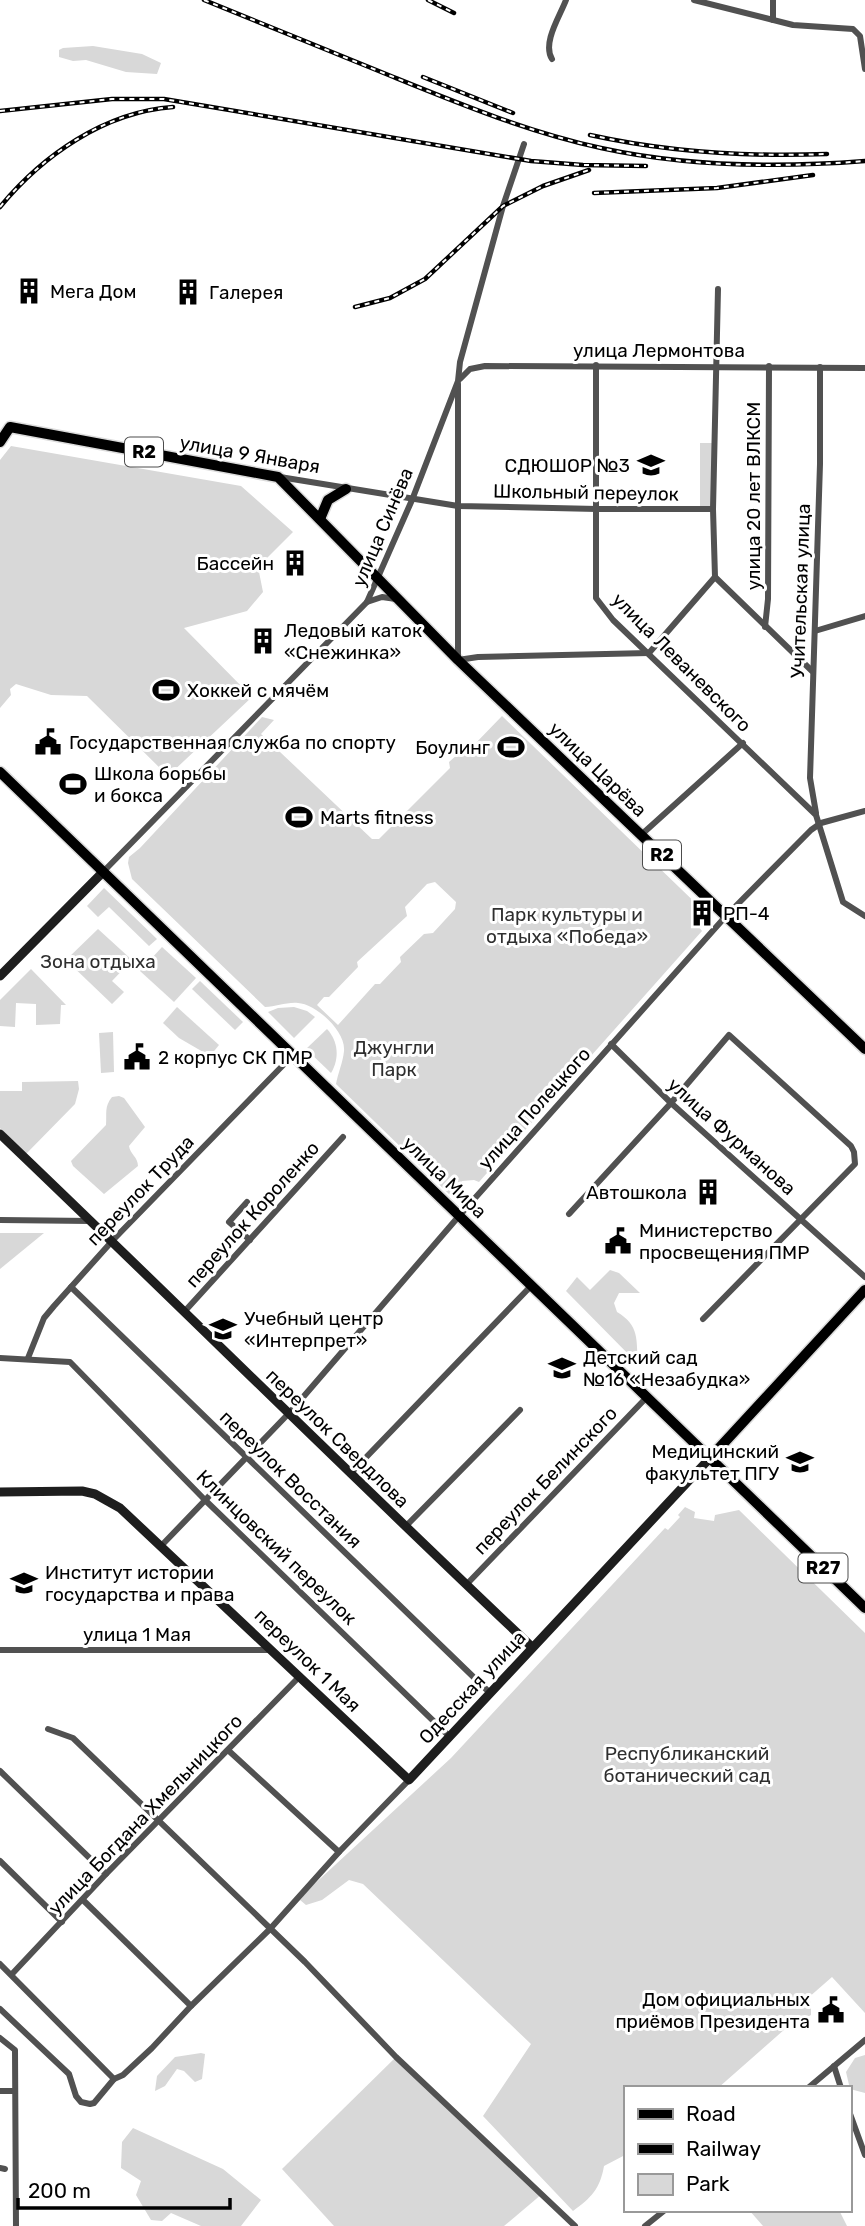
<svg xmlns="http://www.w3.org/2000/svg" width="865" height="2226" font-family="Rubik,sans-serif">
<rect width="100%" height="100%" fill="#fff"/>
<g fill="#d8d8d8" fill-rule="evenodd">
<path d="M93,46L142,54L161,63L157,74L126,72L86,60L73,61L59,57V50L63,48Z"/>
<rect x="700" y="443" width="14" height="64"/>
<path d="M11,446L241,486L293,532L258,567L263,592L247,611L184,628L252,697L168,776L87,696L51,695L16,684L10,689L11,695L0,708V460Z"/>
<path d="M502,716L709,916L698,926L702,931L479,1182L474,1180L462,1181V1189L449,1194L336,1084C338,1073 343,1062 344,1051C346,1031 316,1004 298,1003C286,1002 276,1007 265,1007L132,879L128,863L129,857L140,848L262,717L274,720L261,734L372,839H379L450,768L449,762L466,747H472ZM435,882L456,902L455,909L433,933L424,934L400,957L401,962L380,984H375L338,1025L317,1005L324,997H329L358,967L357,962L407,916L405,907L427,884Z"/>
<path d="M104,888L157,939L149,946L109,907L98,917L87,906Z"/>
<path d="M98,929L132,960L112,981L124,992L112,1004L66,960Z"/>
<path d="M162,947L196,978L174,1002L140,971Z"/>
<path d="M31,969L66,1005H61L60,1024L36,1025V1004L16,1003L15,1027L0,1026V1000Z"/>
<path d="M200,981L243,1022L235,1030L192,989Z"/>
<path d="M177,1007L219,1045L210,1056L179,1038L163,1023Z"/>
<path d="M294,1007L307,1011L315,1017L294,1038L268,1012L278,1008Z"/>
<path d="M327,1029C338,1041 340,1058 331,1073L306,1049Z"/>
<path d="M113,1032L114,1072L101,1073L99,1033Z"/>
<path d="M78,1081L79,1089L75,1104L26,1154L0,1128V1091H22V1082Z"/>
<path d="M119,1096L124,1098L145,1127L129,1146C130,1154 138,1157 138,1166L104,1194L73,1166L71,1161L106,1125C107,1113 104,1107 112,1097Z"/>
<path d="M0,1233H44L0,1269Z"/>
<path d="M610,1270L619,1273L640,1293H619L614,1303L617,1312C640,1326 636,1339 638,1364L566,1291L577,1277L590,1290Z"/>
<path d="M685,1507L695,1512L694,1518L714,1521L715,1515L739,1510L865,1633V2013L832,1977L808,1998L811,2003V2015L785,2029L718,2088H625V2155L604,2166C600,2189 591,2198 573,2211L483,2116L531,2044L363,1884L349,1880L322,1900L306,1905L300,1900L309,1889L451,1758L665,1528L668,1530L680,1517L678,1515Z"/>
<path d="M201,2053L205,2054L202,2079L195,2082L184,2071L177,2069L165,2086L155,2091L157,2076L175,2057Z"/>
<path d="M865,2055V2093L850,2089L846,2072L855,2058Z"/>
<path d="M396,2057L542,2194L504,2226H334L282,2169Z"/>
<path d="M133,2128L223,2169L261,2200L241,2226H201L171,2213L162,2221L151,2220L136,2195L141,2181L121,2168L122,2142Z"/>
<path d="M749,2210H839L847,2226H763Z"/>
</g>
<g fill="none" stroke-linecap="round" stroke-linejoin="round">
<g stroke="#dbdbdb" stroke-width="13">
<g id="primary">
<path d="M0,442L10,427L278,477L458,660L865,1049"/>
<path d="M320,519L328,500L346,489"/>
<path d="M0,772L865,1608"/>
<path d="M710,1458L865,1290"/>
</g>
</g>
<g stroke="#515151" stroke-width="6">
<path d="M694,0L793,25L853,29L860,36L865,69"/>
<path d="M773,20V0"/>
<path d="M552,59C542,43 560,16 566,0"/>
<path d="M596,365V598L613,620L816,815L843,902L865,916"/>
<path d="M460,379L470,369L485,366L865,368"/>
<path d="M458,384V660L478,657L649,653"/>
<path d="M280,477L458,506L597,509H713"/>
<path d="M715,577L713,509L718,289"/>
<path d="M715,577L812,671"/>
<path d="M367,602L382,597L396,599"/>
<path d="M765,627L768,599L769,366"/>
<path d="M815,631L865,616"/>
<path d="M649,653L715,577"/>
<path d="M816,813L810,778L820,464V367"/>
<path d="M641,835L743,743"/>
<path d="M102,873L367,602L412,500L458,381L460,362L503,206L524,144"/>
<path d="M611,1044L671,1103L865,1277"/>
<path d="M247,1202L229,1222L250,1240"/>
<path d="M569,1214L671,1103L729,1035L851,1146L854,1152L855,1164L703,1319"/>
<path d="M0,1220L91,1221"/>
<path d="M71,1287L490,1693"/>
<path d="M185,1311L343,1137"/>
<path d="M0,1358L70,1362L205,1500L449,1736"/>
<path d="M28,1358L44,1318L54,1306L114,1239L292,1056"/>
<path d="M350,1474L531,1286"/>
<path d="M405,1527L520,1410"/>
<path d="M161,1546L292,1410L459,1216L726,916L811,830L821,823L865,811"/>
<path d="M466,1585L647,1397"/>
<path d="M0,1650H271"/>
<path d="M48,1729L73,1738L305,1962L396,2057L575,2226"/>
<path d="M229,1751L339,1852"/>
<path d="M0,1771L106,1874"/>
<path d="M0,1861L62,1922"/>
<path d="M83,1900L191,2006"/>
<path d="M0,1964L114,2079"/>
<path d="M12,1974L106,1874L300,1676"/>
<path d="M0,2009L69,2074L76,2096L81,2102L90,2104L94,2103L114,2079L123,2075L152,2048L191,2006L270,1929L339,1852L409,1780"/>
<path d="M0,2038L15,2050L16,2226"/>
<path d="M834,2066L841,2088"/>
<path d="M808,2088L865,2040"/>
<path d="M0,2091H15"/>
<path d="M849,2111L865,2155"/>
<path d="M0,2168L5,2169"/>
<path d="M645,2226L665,2210"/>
</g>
<g stroke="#1e1e1e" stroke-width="9">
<path d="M0,976L102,873"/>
<path d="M0,1134C178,1304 353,1478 532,1647"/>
<path d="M0,1492L82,1491L95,1494L120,1508L409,1780L710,1458"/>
</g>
<use href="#primary" stroke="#000" stroke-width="10"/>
<g stroke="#000" stroke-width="4.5">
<g id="rail">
<path d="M204,0C266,25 329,51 391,76C460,104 528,132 601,148C688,167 776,168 865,161"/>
<path d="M428,0L454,13"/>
<path d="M423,77L513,113"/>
<path d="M0,111L112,99H164L531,161L583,165L646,166"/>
<path d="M590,135C667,152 748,157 827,154"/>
<path d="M594,193L717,188L813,175"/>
<path d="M0,207C42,156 104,112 173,107"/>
<path d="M355,307L390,298L425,279L503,206L543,186L589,170"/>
</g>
</g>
<use href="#rail" stroke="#fff" stroke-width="2" stroke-dasharray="5" stroke-linecap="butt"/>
</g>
<defs>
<g id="building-bare" transform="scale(2.1)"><path d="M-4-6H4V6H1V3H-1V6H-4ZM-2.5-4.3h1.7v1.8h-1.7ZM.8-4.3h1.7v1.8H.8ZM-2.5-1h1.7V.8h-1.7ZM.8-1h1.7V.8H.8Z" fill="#000" stroke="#fff" stroke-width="2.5" paint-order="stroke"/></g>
<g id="school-bare" transform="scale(2.1)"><path d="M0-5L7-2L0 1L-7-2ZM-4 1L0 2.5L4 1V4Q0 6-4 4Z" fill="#000" stroke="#fff" stroke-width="2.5" paint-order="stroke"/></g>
<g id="stadium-bare" transform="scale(2.1)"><path d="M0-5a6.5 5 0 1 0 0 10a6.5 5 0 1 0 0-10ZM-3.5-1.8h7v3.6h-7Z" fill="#000" stroke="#fff" stroke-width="2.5" paint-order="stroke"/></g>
<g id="civic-bare" transform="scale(2.1)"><path d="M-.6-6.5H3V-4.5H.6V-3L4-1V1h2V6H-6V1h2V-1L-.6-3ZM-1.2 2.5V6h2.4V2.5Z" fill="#000" stroke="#fff" stroke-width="2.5" paint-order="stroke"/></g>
<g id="university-bare" transform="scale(2.1)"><path d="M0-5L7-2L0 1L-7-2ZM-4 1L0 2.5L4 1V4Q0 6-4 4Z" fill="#000" stroke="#fff" stroke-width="2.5" paint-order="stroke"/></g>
</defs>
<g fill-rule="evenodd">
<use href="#building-bare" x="29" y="291"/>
<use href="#building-bare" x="188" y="292"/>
<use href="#school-bare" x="651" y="465"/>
<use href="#building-bare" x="295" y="563"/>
<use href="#building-bare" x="263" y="641"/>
<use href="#stadium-bare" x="166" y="690"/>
<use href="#civic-bare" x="48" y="742"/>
<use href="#stadium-bare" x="511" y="747"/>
<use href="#stadium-bare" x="73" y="784"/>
<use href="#stadium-bare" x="299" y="817"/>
<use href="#building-bare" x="702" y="913"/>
<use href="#civic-bare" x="137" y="1057"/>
<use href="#building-bare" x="708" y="1192"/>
<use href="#civic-bare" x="618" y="1241"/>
<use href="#university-bare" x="223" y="1329"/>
<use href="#school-bare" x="562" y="1368"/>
<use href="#university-bare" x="800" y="1462"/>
<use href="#university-bare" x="24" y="1583"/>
<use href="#civic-bare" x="831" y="2010"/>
</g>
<g text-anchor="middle" stroke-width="6" stroke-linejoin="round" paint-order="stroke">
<g fill="#fff" stroke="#4c4c4c" stroke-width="2">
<rect x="125" y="437.5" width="38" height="29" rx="5"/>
<rect x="643" y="840.5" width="38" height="29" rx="5"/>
<rect x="798.5" y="1553.5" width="49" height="29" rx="5"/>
</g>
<g font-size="18" font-weight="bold" fill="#000">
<text x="144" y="458">R2</text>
<text x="662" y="861">R2</text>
<text x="823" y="1574">R27</text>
</g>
<g font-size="19" fill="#000" stroke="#fff" text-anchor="start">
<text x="50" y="298">Мега Дом</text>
<text x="209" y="299">Галерея</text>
<text x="630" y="472" text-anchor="end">СДЮШОР №3</text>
<text x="274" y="570" text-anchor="end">Бассейн</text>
<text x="284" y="637">Ледовый каток<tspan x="284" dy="22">«Снежинка»</tspan></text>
<text x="187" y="697">Хоккей с мячём</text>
<text x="69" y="749">Государственная служба по спорту</text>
<text x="490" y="754" text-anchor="end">Боулинг</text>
<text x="94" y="780">Школа борьбы<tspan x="94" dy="22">и бокса</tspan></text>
<text x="320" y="824">Marts fitness</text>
<text x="723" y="920">РП-4</text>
<text x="158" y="1064">2 корпус СК ПМР</text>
<text x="687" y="1199" text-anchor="end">Автошкола</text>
<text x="639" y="1237">Министерство<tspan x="639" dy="22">просвещения ПМР</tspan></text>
<text x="244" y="1325">Учебный центр<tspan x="244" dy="22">«Интерпрет»</tspan></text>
<text x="583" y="1364">Детский сад<tspan x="583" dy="22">№16 «Незабудка»</tspan></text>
<text x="779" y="1458" text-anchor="end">Медицинский<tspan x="779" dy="22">факультет ПГУ</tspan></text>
<text x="45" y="1579">Институт истории<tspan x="45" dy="22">государства и права</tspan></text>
<text x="810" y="2006" text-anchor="end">Дом официальных<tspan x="810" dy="22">приёмов Президента</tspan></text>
</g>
<g font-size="19" fill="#000" stroke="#fff">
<text x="659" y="357">улица Лермонтова</text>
<text transform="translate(250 454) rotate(10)" y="7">улица 9 Января</text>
<text transform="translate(586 492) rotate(1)" y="7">Школьный переулок</text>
<text transform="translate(753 496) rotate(-90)" y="7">улица 20 лет ВЛКСМ</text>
<text transform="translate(382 527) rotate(-67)" y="7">улица Синёва</text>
<text transform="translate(800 591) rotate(-88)" y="7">Учительская улица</text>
<text transform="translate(682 662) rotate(45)" y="7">улица Леваневского</text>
<text transform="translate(598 769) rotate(44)" y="7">улица Царёва</text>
<text transform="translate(534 1108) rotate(-48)" y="7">улица Полецкого</text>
<text transform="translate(732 1136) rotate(42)" y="7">улица Фурманова</text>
<text transform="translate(445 1177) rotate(44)" y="7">улица Мира</text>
<text transform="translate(140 1190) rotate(-46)" y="7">переулок Труда</text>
<text transform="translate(252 1214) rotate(-48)" y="7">переулок Короленко</text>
<text transform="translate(338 1438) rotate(44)" y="7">переулок Свердлова</text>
<text transform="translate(291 1479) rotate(44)" y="7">переулок Восстания</text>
<text transform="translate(545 1480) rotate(-46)" y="7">переулок Белинского</text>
<text transform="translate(277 1547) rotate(44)" y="7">Клинцовский переулок</text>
<text x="137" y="1641">улица 1 Мая</text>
<text transform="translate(308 1660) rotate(44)" y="7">переулок 1 Мая</text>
<text transform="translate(472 1687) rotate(-47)" y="7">Одесская улица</text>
<text transform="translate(145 1814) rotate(-46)" y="7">улица Богдана Хмельницкого</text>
</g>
<g font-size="19" fill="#2f2f2f" stroke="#fff">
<text x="567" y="921">Парк культуры и<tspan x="567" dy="22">отдыха «Победа»</tspan></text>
<text x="98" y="968">Зона отдыха</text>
<text x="394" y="1054">Джунгли<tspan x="394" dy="22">Парк</tspan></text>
<text x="687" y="1760">Республиканский<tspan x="687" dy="22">ботанический сад</tspan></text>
</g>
</g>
<rect x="624" y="2086" width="228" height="126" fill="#ffffff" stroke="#999999" stroke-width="2"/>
<rect x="638" y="2109" width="35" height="10" fill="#000000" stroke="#999999" stroke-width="2"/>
<text x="686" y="2121" font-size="21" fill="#000000">Road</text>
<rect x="638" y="2144" width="35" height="10" fill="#000000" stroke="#999999" stroke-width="2"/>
<text x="686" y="2156" font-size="21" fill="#000000">Railway</text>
<rect x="638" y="2174" width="35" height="21" fill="#d8d8d8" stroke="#999999" stroke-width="2"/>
<text x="686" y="2191" font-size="21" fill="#000000">Park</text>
<path d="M18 2198v10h212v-10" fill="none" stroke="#000000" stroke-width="3.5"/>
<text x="28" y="2198" font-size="21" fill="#000000" stroke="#ffffff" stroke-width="5" paint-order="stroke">200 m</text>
</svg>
